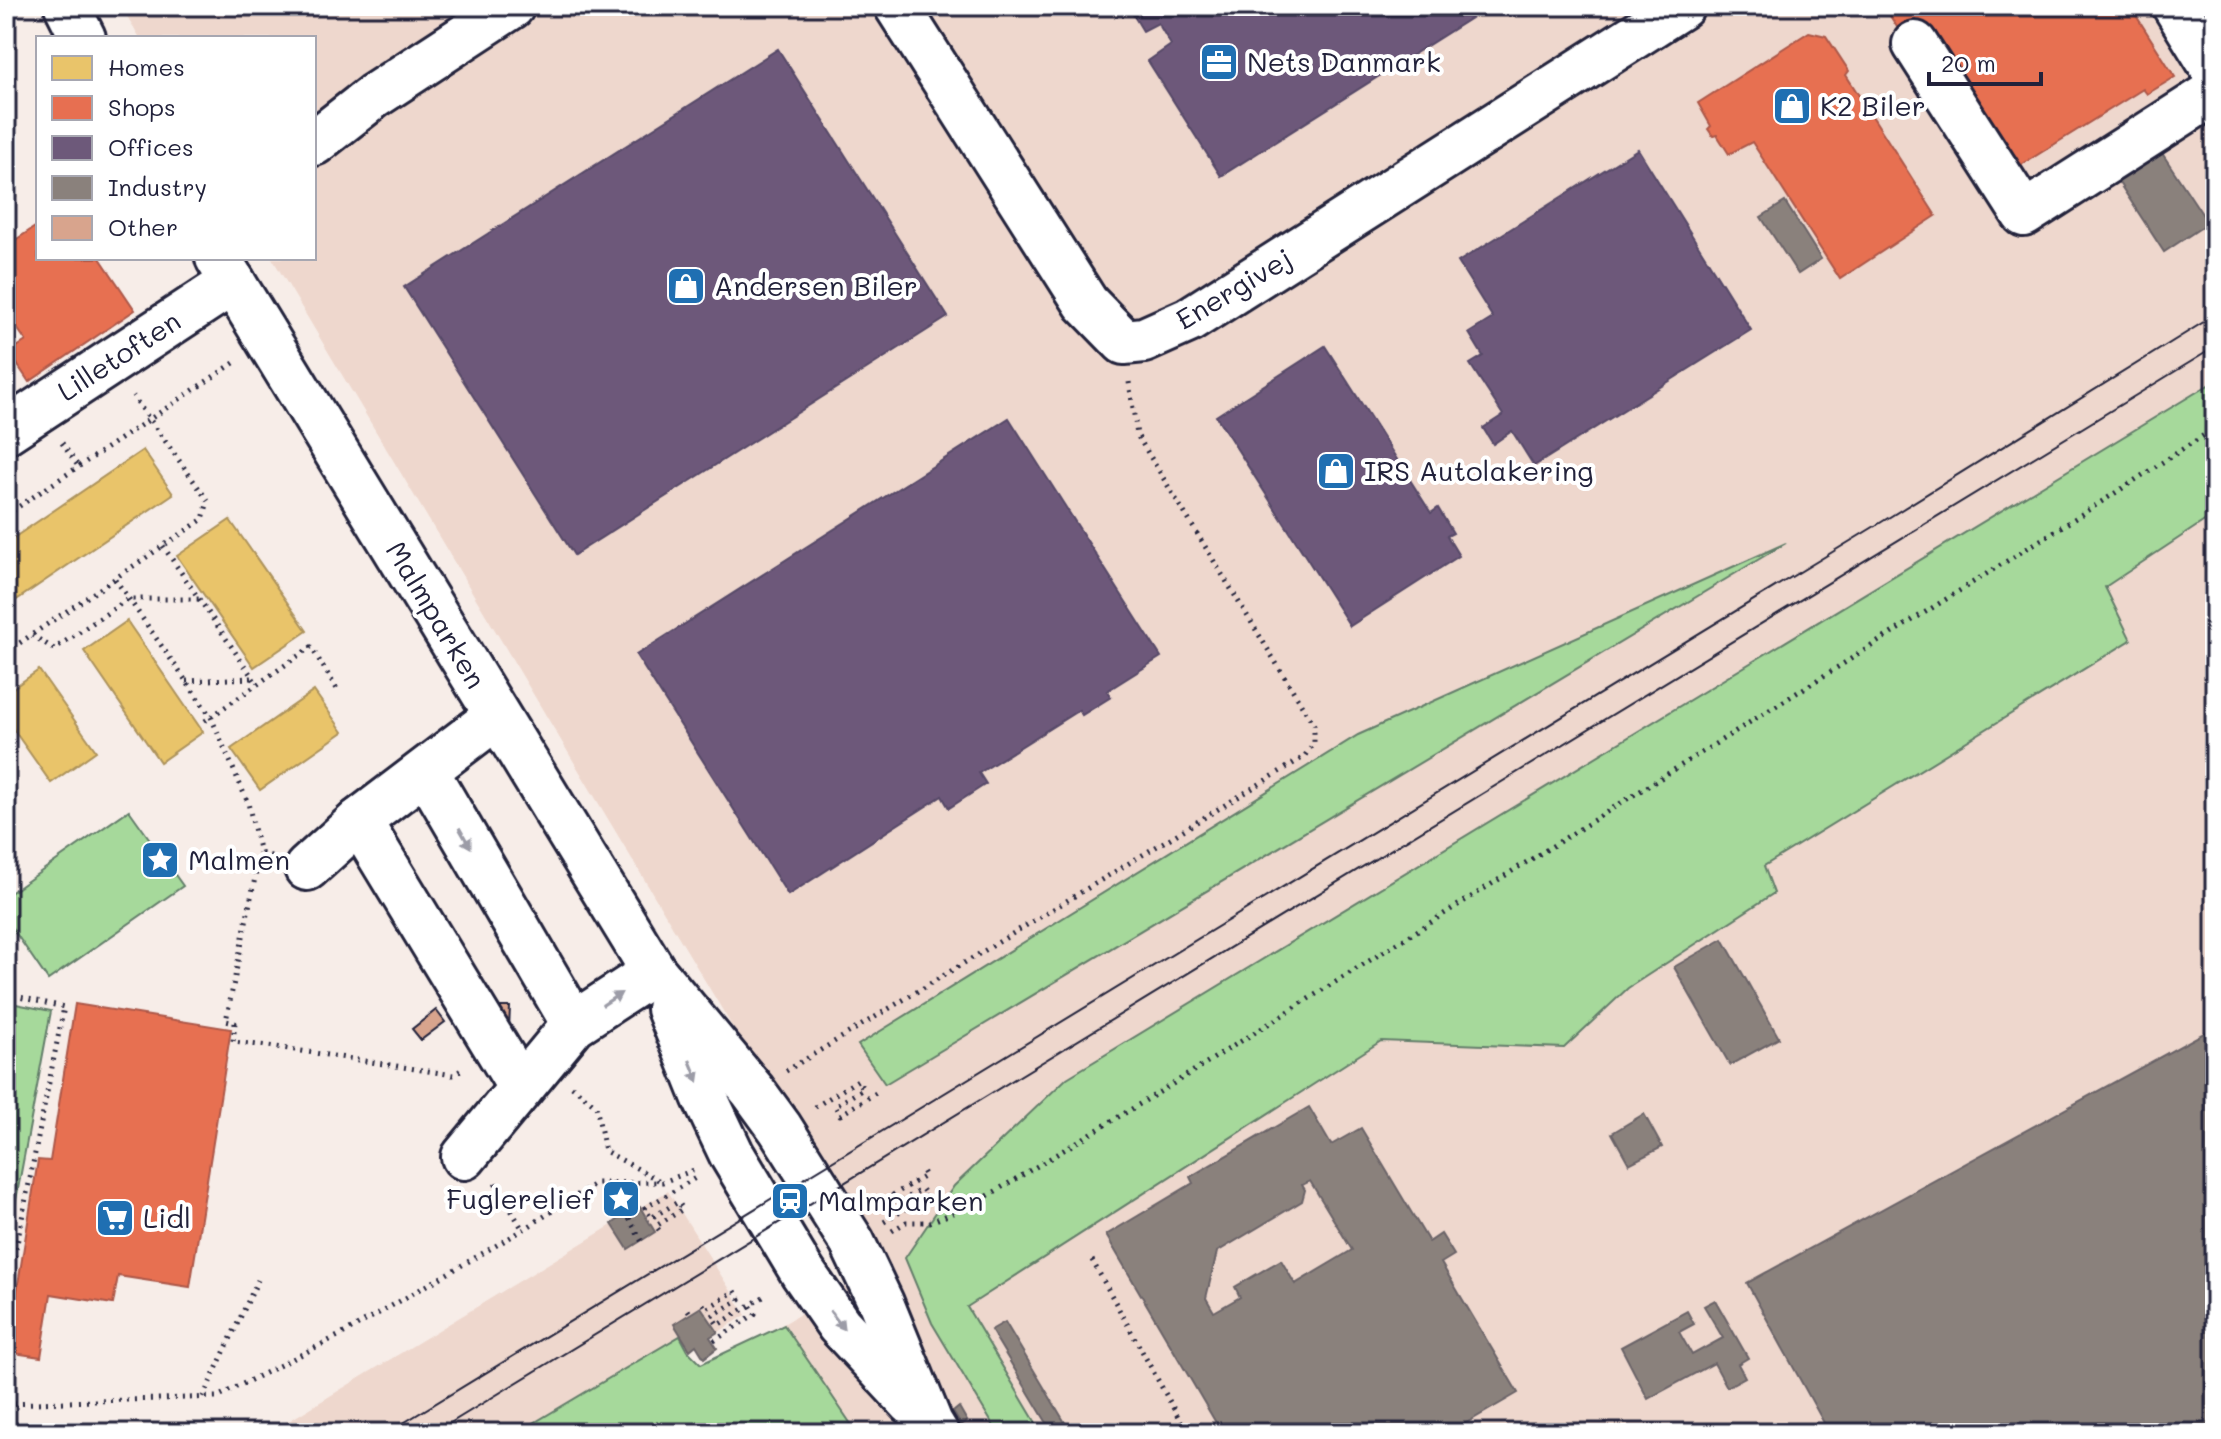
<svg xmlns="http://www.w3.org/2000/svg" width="2221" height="1439" font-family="Mali,sans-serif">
<rect width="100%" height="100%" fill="#f7ede8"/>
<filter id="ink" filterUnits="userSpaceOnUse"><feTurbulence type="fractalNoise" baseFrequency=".0125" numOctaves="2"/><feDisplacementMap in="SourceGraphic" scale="16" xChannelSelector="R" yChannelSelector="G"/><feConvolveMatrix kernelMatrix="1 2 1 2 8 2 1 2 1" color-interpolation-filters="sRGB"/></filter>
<g filter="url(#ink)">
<g fill="#eed7cd">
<path d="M121,6H2215V1433H601L877,1268L272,258H314V38H140Z"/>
<path d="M668,1191L746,1315L688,1351L679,1336L517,1433H269Z"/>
</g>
<g fill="#a6d99b" stroke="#647e6b" stroke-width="2">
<path d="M2215,381V514L2105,587L2131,640L1764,866L1774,893L1628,988L1564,1048L1381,1041L967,1307L1042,1433H998L932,1323L905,1258L954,1186L1067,1078Z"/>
<path d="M1786,543L885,1084L858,1045L1358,735Z"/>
<path d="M129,810L183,886L48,980L6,919V896Z"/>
<path d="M6,1002L51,1011L6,1254Z"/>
<path d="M784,1325L857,1433H819L816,1429L808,1433H517L680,1336L688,1351L701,1364Z"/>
</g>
<g fill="#e9c46a" stroke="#ad935c" stroke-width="2">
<path d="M6,183L16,197L6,203Z"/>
<path d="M143,450L173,494L9,605L6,600V543Z"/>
<path d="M230,520L307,631L254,667L177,556Z"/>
<path d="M127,621L203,732L160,762L84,651Z"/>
<path d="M39,670L96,751L51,783L6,719V693Z"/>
<path d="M314,691L343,732L260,790L231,749Z"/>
</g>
<g fill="#e76f51" stroke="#ac584a" stroke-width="2">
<path d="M1884,6H2130L2175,77L2147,94L2143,89L2018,167L1926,23L1903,37Z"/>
<path d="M1809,32L1826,36L1849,71L1846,75L1936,216L1840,279L1752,142L1729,154L1717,135L1713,136L1708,129L1711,126L1698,103Z"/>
<path d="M38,225V258H100L135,310L29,382L9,352L26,341L6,312V246Z"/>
<path d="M75,1004L231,1029L190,1287L118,1276L113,1304L51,1294L41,1357L7,1352L38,1160L50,1161Z"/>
</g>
<g fill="#6d597a" stroke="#564867" stroke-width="2">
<path d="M1128,6H1490L1221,176L1148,61L1171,45L1158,23L1143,31Z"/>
<path d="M778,49L948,317L574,555L404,287Z"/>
<path d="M1638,149L1751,330L1534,466L1512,431L1493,444L1483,428L1503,415L1470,364L1483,356L1469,333L1493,318L1458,262Z"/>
<path d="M1325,346L1431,513L1438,508L1453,533L1447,536L1459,556L1350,626L1216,416Z"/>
<path d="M1009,418L1161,657L1107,691L1111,697L1082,715L1079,710L979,773L986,784L949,808L942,796L788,895L636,655Z"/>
</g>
<g fill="#8a817c" stroke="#6b6468" stroke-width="2" fill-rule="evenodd">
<path d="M2156,144L2208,223L2164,252L2112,172Z"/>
<path d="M1785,202L1821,259L1798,274L1761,217Z"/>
<path d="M1723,939L1779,1038L1730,1065L1674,967Z"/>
<path d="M2215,1027V1433H1827L1829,1432L1747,1283Z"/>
<path d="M1309,1107L1331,1145L1361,1128L1429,1242L1441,1234L1454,1255L1441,1263L1518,1393L1449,1433H1222L1106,1235L1193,1183L1190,1177ZM1310,1181L1352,1250L1295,1284L1281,1260L1235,1287L1240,1297L1214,1312L1206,1298L1217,1252L1302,1201L1305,1190L1302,1185Z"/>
<path d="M1644,1114L1662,1147L1629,1164L1612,1133Z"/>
<path d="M625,1198L633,1211L640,1207L655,1232L628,1249L612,1224L619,1219L611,1207Z"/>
<path d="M1715,1300L1748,1358L1738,1364L1745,1377L1727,1387L1714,1363L1648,1399L1621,1347L1687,1311L1694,1324L1679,1332L1692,1355L1723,1338L1704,1306Z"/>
<path d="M701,1307L718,1332L710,1337L717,1348L704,1358L696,1345L690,1350L674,1324Z"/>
<path d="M1005,1322L1067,1426L1056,1433H1053L991,1330Z"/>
<path d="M959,1407L967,1421L961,1425L953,1412Z"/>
</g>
<g fill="#d8a48d" stroke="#22223b" stroke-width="2">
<path d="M501,1007H510L509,1029L500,1028Z"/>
<path d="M436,1010L445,1022L421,1040L412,1029Z"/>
</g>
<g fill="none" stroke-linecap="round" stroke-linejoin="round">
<g stroke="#22223b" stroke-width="50">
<g id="minor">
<path d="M67,6L83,38"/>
<path d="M897,6L1086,303L1124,342L1144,340L1189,320L1682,6"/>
<path d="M2175,6L2215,71"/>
<path d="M1915,44L2024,214L2215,92"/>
<path d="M314,143L374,96L512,6"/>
<path d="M218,258L654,972L753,1091L780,1128L852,1242L881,1303L930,1423L936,1433"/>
<path d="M6,431L233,282"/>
<path d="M426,771L574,1024"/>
<path d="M359,821L521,1088"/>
<path d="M307,868L359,821L497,716"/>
<path d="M669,1009L704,1096L732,1155L803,1273L839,1325L912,1403"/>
<path d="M464,1157L574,1024L654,972"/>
</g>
</g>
<g stroke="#22223b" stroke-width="5" stroke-dasharray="2 6" stroke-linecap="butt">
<path d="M62,443L78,466"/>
<path d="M6,515L234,363"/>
<path d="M163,546L257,684"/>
<path d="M115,579L211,717L248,803L260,853"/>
<path d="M32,635L54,649L128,599H199"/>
<path d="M6,641L15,646L203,519L208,501L133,396"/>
<path d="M6,652L15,646"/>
<path d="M186,681L252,678"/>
<path d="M205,721L311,647L337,689"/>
<path d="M271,856L260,853L226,1021L235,1023L233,1042L276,1047L453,1075L463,1069"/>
<path d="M6,994L64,1007L12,1269L6,1277"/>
<path d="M786,1071L1304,757L1314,742V725L1137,435L1129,382"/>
<path d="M572,1086L596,1106L605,1151L662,1182"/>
<path d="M815,1107L858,1080L863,1089L835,1106L840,1115L876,1093L879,1097"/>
<path d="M495,1183L523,1230"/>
<path d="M610,1183L643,1244"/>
<path d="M884,1222L927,1196L922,1189L898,1203L893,1195L925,1176L922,1171"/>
<path d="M659,1230L656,1226L683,1209L678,1202L651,1218L645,1208L697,1177"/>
<path d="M892,1231L906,1222H930L971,1206L1168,1087L2109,497L2215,428"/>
<path d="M1092,1260L1187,1433"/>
<path d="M703,1304L706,1309L735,1291L740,1299L712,1316L718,1325L768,1294"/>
<path d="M688,1310L690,1313"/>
<path d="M714,1341L755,1314L750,1305"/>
<path d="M203,1397L258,1280"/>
<path d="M6,1404L217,1397L348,1331L523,1230L596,1183L663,1182L694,1170"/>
<path d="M1163,1433L1181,1422"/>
</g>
<use href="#minor" stroke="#fff" stroke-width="44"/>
<g stroke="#22223b" stroke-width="2">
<path d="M387,1433L1880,523L2215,315"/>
<path d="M434,1433L2215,347"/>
</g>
</g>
<defs><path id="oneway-solid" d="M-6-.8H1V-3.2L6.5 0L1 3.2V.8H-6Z" transform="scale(2)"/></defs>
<g fill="#9c9ca7">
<use href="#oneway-solid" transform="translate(465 838) rotate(60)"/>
<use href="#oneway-solid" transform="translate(612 999) rotate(-33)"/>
<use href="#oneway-solid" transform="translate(694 1071) rotate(68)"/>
<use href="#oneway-solid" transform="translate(837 1320) rotate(53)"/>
</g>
</g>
<defs>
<g id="office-square" transform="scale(2)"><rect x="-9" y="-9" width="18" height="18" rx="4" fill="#1f6fb2" stroke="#fff"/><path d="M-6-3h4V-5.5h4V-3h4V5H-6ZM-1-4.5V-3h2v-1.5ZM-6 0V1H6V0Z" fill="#fff"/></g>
<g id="shop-square" transform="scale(2)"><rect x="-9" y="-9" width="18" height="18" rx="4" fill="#1f6fb2" stroke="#fff"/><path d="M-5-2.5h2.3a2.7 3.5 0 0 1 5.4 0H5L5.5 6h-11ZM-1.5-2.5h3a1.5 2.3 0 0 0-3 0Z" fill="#fff"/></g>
<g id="sight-square" transform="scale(2)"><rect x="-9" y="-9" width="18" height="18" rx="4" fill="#1f6fb2" stroke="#fff"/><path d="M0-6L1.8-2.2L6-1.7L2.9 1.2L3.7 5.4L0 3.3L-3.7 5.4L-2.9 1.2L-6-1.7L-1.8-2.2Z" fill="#fff"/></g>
<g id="station-square" transform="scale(2)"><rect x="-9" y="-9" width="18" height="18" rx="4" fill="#1f6fb2" stroke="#fff"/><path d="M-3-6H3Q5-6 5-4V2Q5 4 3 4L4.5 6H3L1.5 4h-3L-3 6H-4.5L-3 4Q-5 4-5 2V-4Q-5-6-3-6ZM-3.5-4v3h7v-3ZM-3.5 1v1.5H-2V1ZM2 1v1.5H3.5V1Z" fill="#fff"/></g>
<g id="supermarket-square" transform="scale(2)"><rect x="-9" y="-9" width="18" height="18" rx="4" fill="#1f6fb2" stroke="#fff"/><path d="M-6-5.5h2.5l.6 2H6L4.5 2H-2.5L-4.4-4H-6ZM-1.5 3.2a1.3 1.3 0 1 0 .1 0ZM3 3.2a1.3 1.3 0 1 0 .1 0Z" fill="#fff"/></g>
</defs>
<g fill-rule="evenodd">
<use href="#office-square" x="1219" y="62"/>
<use href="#shop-square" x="1792" y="106"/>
<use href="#shop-square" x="686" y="286"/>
<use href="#shop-square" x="1336" y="471"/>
<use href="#sight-square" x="160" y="860"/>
<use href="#sight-square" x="621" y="1199"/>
<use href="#station-square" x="790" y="1201"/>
<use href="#supermarket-square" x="115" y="1218"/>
</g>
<g text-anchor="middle" stroke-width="8" stroke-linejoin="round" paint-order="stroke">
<g font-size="28" fill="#22223b" stroke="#fff" text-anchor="start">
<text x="1247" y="72">Nets Danmark</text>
<text x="1820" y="116">K2 Biler</text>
<text x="714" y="296">Andersen Biler</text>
<text x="1364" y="481">IRS Autolakering</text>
<text x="188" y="870">Malmen</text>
<text x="593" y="1209" text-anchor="end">Fuglerelief</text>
<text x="818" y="1211">Malmparken</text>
<text x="143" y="1228">Lidl</text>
</g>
<g font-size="28" fill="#22223b" stroke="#fff">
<text transform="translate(1234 289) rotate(-31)" y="10">Energivej</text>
<text transform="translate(119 356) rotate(-33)" y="10">Lilletoften</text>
<text transform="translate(436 615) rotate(59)" y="10">Malmparken</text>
</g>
</g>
<rect width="2221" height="1439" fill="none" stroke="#fff" stroke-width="32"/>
<rect x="16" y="16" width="2189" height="1407" fill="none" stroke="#22223b" stroke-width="3" filter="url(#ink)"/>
<rect x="36" y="36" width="280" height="224" fill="#ffffff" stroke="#a7a7b1" stroke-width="2"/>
<rect x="52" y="56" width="40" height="24" fill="#e9c46a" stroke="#a7a7b1" stroke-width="2"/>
<text x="108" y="76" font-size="24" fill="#22223b">Homes</text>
<rect x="52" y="96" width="40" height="24" fill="#e76f51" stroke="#a7a7b1" stroke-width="2"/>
<text x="108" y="116" font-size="24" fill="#22223b">Shops</text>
<rect x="52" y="136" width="40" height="24" fill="#6d597a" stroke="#a7a7b1" stroke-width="2"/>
<text x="108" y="156" font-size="24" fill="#22223b">Offices</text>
<rect x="52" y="176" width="40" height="24" fill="#8a817c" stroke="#a7a7b1" stroke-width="2"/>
<text x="108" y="196" font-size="24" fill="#22223b">Industry</text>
<rect x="52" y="216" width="40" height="24" fill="#d8a48d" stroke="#a7a7b1" stroke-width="2"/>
<text x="108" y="236" font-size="24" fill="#22223b">Other</text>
<path d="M1929 72v12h112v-12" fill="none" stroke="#22223b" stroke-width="4"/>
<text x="1941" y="72" font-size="24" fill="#22223b" stroke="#ffffff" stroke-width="6" paint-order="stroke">20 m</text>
</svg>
